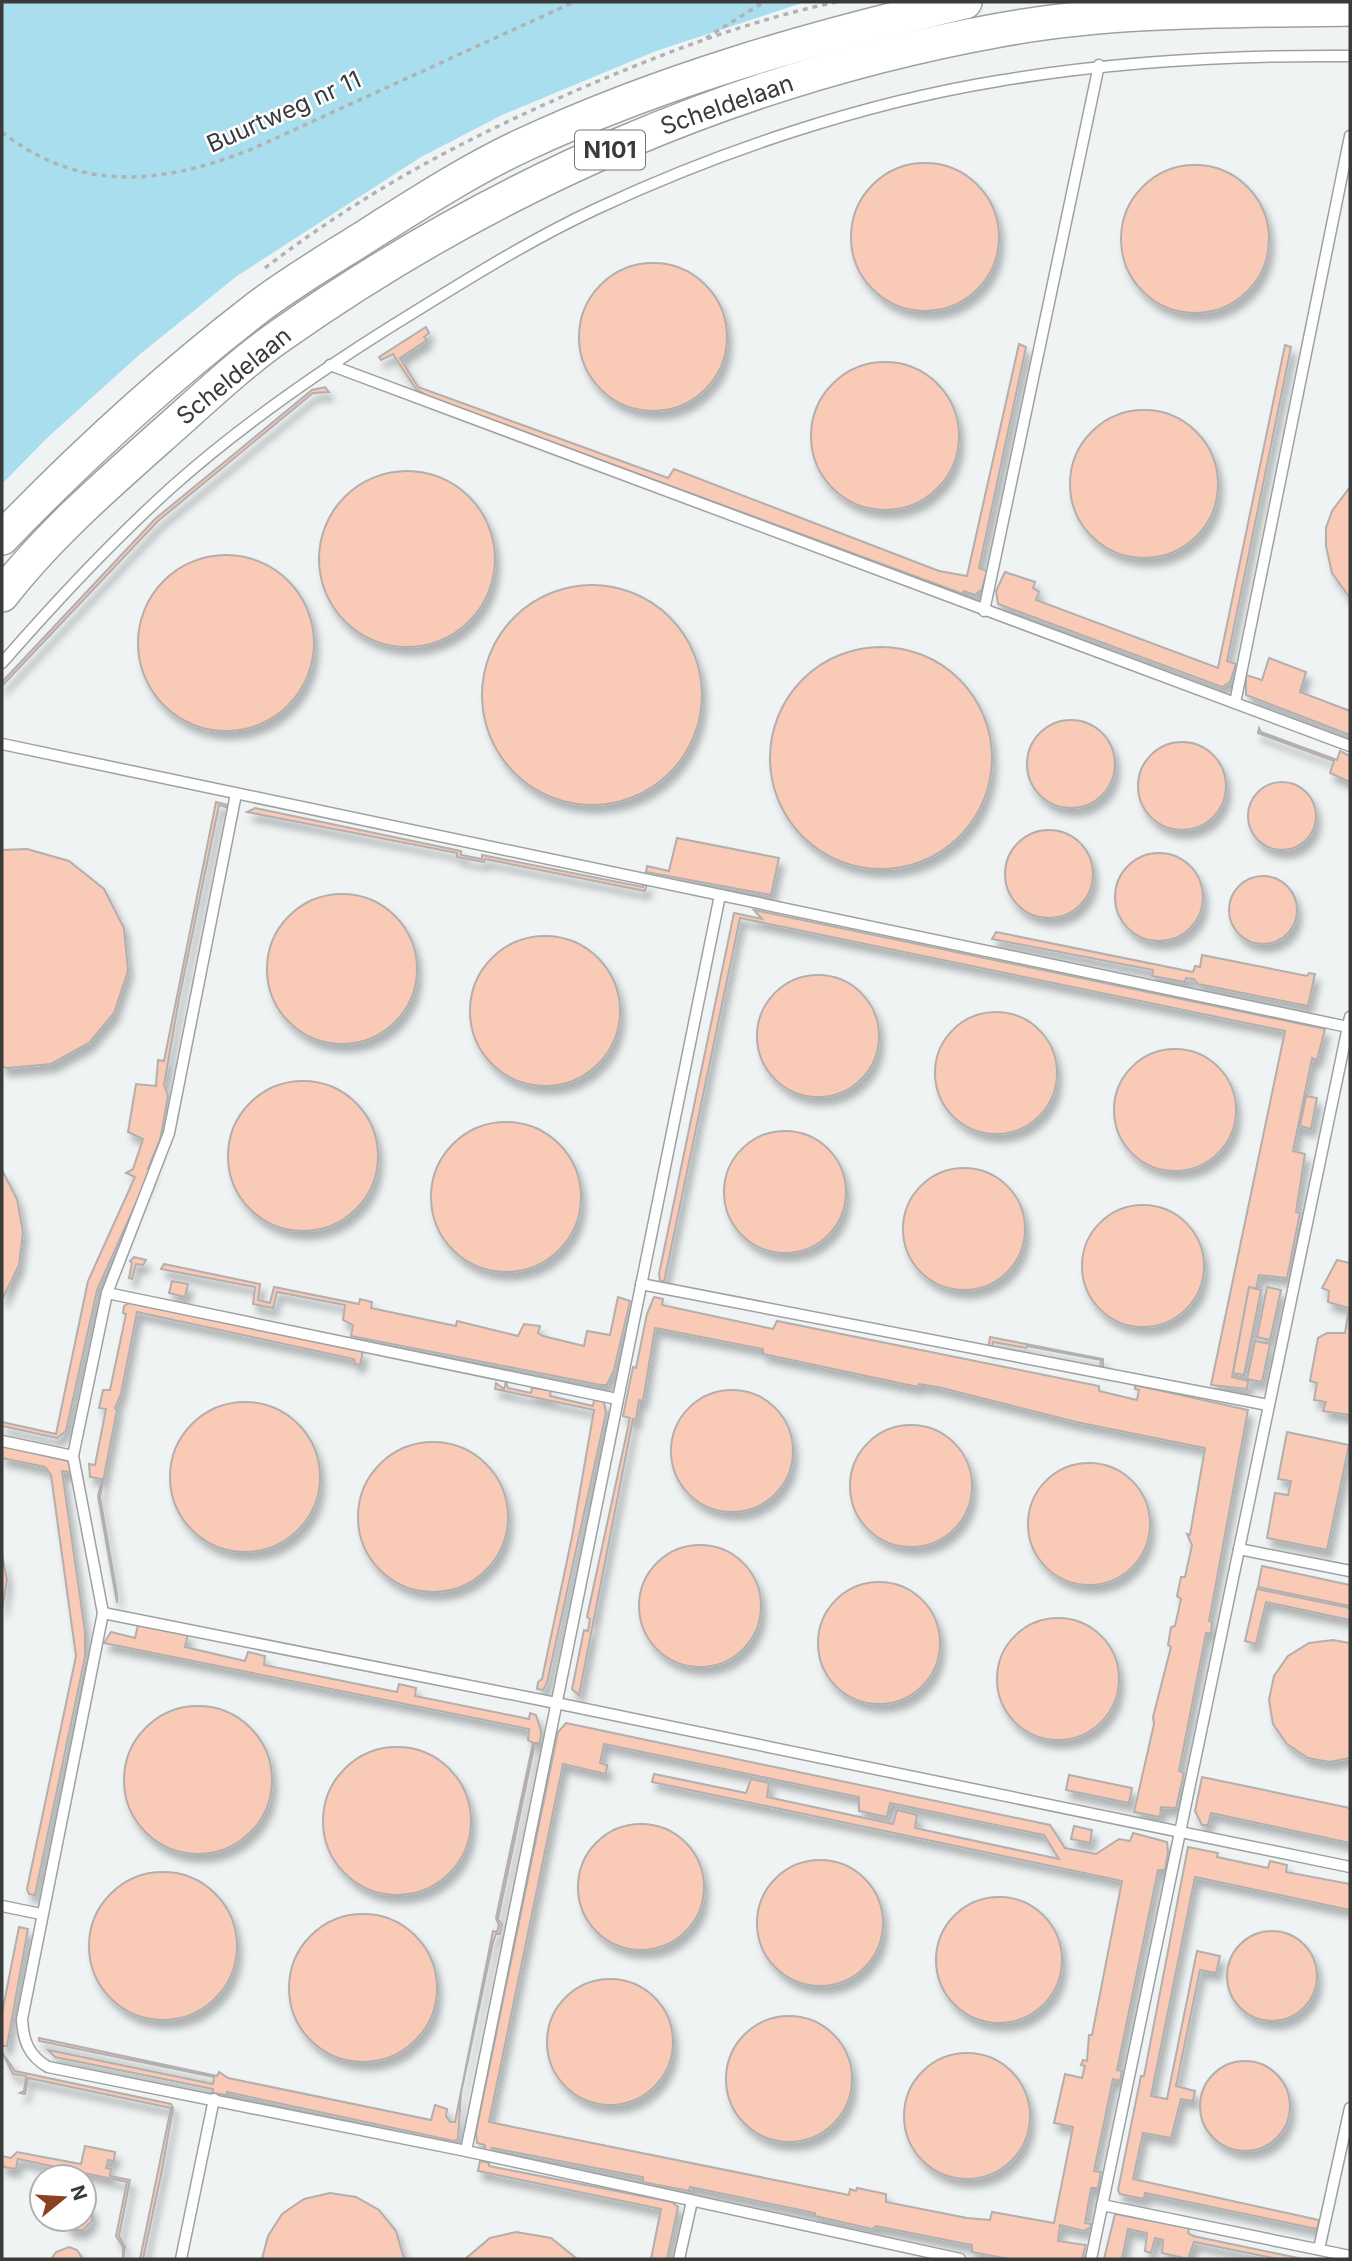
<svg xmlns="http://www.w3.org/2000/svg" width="1352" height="2261" font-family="Inter,sans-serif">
<defs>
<filter id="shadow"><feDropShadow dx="4.5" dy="8" stdDeviation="3.5" flood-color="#0004"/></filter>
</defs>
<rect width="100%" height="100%" fill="#eff3f4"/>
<path fill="#a8deed" d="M2,2H805L656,51L502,115L421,157L237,276L139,355L47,438L2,484Z"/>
<g fill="#f9cab6" stroke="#b3afae" stroke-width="2" fill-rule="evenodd" filter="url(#shadow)">
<circle cx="925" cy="237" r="74"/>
<circle cx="1195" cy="239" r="74"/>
<circle cx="653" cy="337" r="74"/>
<path d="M426,327L429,333L424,337L427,340L400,358L418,387L668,478L674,469L939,571L967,576L1019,344L1026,347L979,568L987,571L982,589L975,595L964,591L963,594L430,397L416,389L393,354L381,360L379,357Z"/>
<path d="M1285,345L1291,347L1227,661L1236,664L1230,682L1222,687L998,604L996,591L1005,572L1035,582L1033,588L1039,592L1036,600L1218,668Z"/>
<circle cx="885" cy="436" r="74"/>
<path d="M325,387L329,392L313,393L158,521L2,686V682L155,519L312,390Z"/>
<circle cx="1144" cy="484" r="74"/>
<circle cx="407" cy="559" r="88"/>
<path d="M1350,487V598L1332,573L1326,546V528L1332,511Z"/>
<circle cx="226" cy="643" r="88"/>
<circle cx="592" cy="695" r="110"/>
<circle cx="881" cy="758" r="111"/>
<path d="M1269,658L1306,672L1300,692L1350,711V735L1246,695V675L1262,680Z"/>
<circle cx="1071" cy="764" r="44"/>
<path d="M1259,728L1261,732L1337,760L1340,751L1350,756V782L1330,773L1334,761L1258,733Z"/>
<circle cx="1182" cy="786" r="44"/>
<circle cx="1282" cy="816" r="34"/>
<path d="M216,802L228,805L229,808L219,805L179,999L164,1085L168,1096L160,1140L148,1169L151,1170L97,1290L66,1431L57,1438L2,1426V1422L56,1434L88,1281L135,1177L126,1173L133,1169L143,1139L128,1132L136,1084L156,1086L158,1060L164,1061Z"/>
<path d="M255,808L461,851V855L482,859V855L643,887V883L647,884L645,891L485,859L484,862L457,857V853L247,812Z"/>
<circle cx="1049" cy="874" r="44"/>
<path d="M677,838L779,858L771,895L646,872L647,866L669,871Z"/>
<path d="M27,849L69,861L104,889L124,928L128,971L114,1013L89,1043L51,1064L7,1068L2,1067V850Z"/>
<circle cx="1159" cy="897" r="44"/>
<circle cx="1263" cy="910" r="34"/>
<circle cx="342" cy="969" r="75"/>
<path d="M754,910L1325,1029L1317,1060L1312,1058L1293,1151L1305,1154L1296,1212L1300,1213L1287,1278L1259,1275L1256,1289L1249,1287L1245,1309L1232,1377L1248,1381L1247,1389L1211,1385L1285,1031L740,918L664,1282L660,1280L659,1274L734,913L762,919Z"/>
<path d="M996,932L1193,972L1195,966L1200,967L1202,955L1307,976L1309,973L1315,974L1308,1006L1198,984L1194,979L1186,978L1185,982L1152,976L1153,970L992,939Z"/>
<circle cx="545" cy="1011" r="75"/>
<circle cx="818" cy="1036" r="61"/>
<circle cx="996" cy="1073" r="61"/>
<circle cx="1175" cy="1110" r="61"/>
<circle cx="303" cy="1156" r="75"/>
<path d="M1306,1096L1317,1098L1311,1129L1300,1126Z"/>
<circle cx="506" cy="1197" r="75"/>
<circle cx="785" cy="1192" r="61"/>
<circle cx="964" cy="1229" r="61"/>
<path d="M2,1170L17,1199L23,1232L19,1265L2,1300Z"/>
<circle cx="1143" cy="1266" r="61"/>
<path d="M134,1257L146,1260L143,1265L136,1264L132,1279L129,1278L132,1263L130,1261Z"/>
<path d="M1337,1260L1350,1263V1415L1323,1411L1326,1402L1314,1400L1317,1383L1310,1381L1318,1338L1327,1333H1345L1349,1308L1328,1302L1329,1291L1322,1288Z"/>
<path d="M164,1264L260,1284L258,1300L270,1303L274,1287L359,1304L360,1299L372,1302L371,1308L456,1326L457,1321L518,1336L524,1324L540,1326L538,1333L543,1336L584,1346L587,1331L610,1335L618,1297L630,1301L614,1370L607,1385H601L351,1336L353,1325L343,1320L345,1305L277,1292L273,1308L253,1304L255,1287L161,1269Z"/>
<path d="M172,1281L188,1284L185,1297L169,1293Z"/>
<path d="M1249,1287L1261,1290L1244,1375L1233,1373Z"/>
<path d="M1267,1287L1281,1290L1270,1340L1257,1337Z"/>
<path d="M654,1297L663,1299L662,1305L773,1329L777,1321L1099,1386V1391L1137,1400L1139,1390L1135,1389V1385L1248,1410L1209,1621L1212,1622L1211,1633H1206L1179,1771L1184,1773L1176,1808L1161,1807L1160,1817L1134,1812L1154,1724L1153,1717L1171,1647L1168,1645L1171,1627L1175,1626L1181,1599L1177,1596L1181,1577H1185L1192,1545L1187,1534L1190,1535L1205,1448L1076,1422L938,1387L919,1384L918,1387L763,1354V1349L655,1328L643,1401L639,1400L636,1420L633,1419L579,1695L572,1689L584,1630L588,1631L590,1619L587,1617L630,1418L623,1416L633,1367L636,1368L647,1314Z"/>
<path d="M129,1303L363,1351L360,1365L355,1364L354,1359L137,1312L121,1394L115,1408L117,1410L100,1497L117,1594V1603L98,1496L102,1479L90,1477L89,1464L95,1465L106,1409L99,1408L103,1390H110L126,1314L123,1313L124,1306Z"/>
<path d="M990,1337L1103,1359V1370H1100L1101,1360L1027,1346L1026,1348L993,1342L992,1350L988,1349Z"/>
<path d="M1255,1341L1270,1344L1262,1382L1247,1379Z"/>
<path d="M506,1382L508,1388L531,1393L532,1388L551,1390L550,1396L593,1406L594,1400L604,1402L606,1413L547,1683L543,1690L537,1689L538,1682L542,1679L572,1537L594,1410L495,1389L496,1383L504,1389Z"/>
<circle cx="732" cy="1451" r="61"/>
<circle cx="245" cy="1477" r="75"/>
<circle cx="911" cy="1486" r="61"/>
<path d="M1287,1432L1349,1445L1327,1550L1267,1538L1275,1493L1288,1495L1291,1481L1278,1479Z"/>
<circle cx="433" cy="1517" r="75"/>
<path d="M2,1446L72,1462L75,1473L62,1471L85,1631V1657L35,1895L29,1894L27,1889L76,1656L51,1475L45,1467L2,1458Z"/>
<circle cx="1089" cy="1524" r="61"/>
<circle cx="700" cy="1606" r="61"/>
<path d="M2,1555L7,1580L2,1610Z"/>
<path d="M1262,1566L1350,1585V1606L1258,1587Z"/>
<circle cx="879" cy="1643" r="61"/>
<path d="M1257,1589L1350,1608V1620L1266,1602L1256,1644L1245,1641Z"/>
<circle cx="1058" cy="1679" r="61"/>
<path d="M138,1625L188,1634L185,1647L245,1661L248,1652L265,1656L264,1665L397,1692L399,1684L416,1688L415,1696L529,1719L530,1713L536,1715L541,1731L540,1743H535L498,1919L502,1924L500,1934H496L493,1942L461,2093L458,2139L454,2141L227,2092V2095L213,2093V2089L55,2057L48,2050L213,2084L214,2077L39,2041V2038L217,2076L219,2072L228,2078L431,2120L435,2105L447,2109L446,2116L450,2122H455L493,1931L497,1932L499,1925L496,1918L533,1743L528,1740L529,1729L104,1643L111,1632L135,1638Z"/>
<path d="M1333,1640L1350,1643V1758L1329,1762L1308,1758L1287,1744L1273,1724L1269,1700L1274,1676L1288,1656L1309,1643Z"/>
<circle cx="198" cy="1780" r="74"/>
<path d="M566,1723L1050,1825L1065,1848L1096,1854L1119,1839L1130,1841L1133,1833L1167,1842L1168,1852L1165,1870H1158L1117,2070L1122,2071L1120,2081L1113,2079L1094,2171L1101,2172L1098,2188H1091L1085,2223L1091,2224L1090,2228L1084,2231L1060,2225L1058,2241L1086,2245L1082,2259H1009L972,2252V2245L876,2226L872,2229L815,2216V2213L690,2187L689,2191L643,2182V2177L492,2148L491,2152L485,2150V2145L477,2143L476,2132L558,1732ZM604,1744L859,1797V1811L887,1817L890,1803L1044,1835L1059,1859L915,1828L917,1815L897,1810L893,1824L767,1797L769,1783L751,1779L746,1793L654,1774L652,1782L1122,1881L1092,2035H1089L1087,2061L1083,2060L1081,2065L1085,2066L1082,2078L1065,2074L1054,2123L1073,2127L1054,2223L992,2212L990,2220L967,2218L886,2202V2194L857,2188L856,2191L850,2189L849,2195L489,2122L563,1764L606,1774L607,1765L600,1763Z"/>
<circle cx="397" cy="1821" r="74"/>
<path d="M1069,1775L1132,1788L1129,1803L1066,1790Z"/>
<path d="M1202,1777L1350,1808V1843L1211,1813L1208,1825H1202L1195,1811Z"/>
<circle cx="641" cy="1887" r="63"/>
<path d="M1074,1826L1092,1830L1090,1843L1071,1839Z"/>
<path d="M1188,1847L1218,1853L1217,1857L1268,1868L1270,1861L1287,1865L1286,1872L1350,1884V1910L1195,1877L1151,2096L1167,2099L1197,1951L1220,1956L1216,1973L1200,1970L1176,2086L1195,2091L1193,2101L1181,2099L1171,2138L1143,2133L1133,2179L1319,2220L1317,2229L1145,2193L1144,2199L1120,2194L1118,2190L1141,2076H1144Z"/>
<circle cx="820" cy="1923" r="63"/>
<circle cx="163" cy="1946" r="74"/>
<circle cx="999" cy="1960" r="63"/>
<circle cx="363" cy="1988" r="74"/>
<path d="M19,1927L28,1929L7,2046H2V2013Z"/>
<circle cx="1272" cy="1976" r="45"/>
<circle cx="610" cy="2042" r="63"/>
<circle cx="789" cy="2079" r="63"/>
<path d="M2,2052L15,2071L171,2104L173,2108L162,2170L143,2259H140L171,2108L28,2078L25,2094L20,2093L24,2091L26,2076L13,2074Z"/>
<circle cx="967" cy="2116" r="63"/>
<circle cx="1245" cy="2106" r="45"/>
<path d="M85,2146L115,2152L114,2161L108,2160L106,2168L111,2169L110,2176L130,2180L119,2236L125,2247L123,2259V2247L116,2236L127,2182L18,2159L16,2169L3,2167L2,2161V2156L11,2158L17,2152L81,2164Z"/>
<path d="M480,2161L489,2163V2166L672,2202L678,2207L667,2259H651L661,2209L478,2171Z"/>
<path d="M330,2193L356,2197L379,2210L396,2231L404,2259H262L268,2236L282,2214L304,2199Z"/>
<path d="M84,2201L92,2209V2221L83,2230H71L62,2219H84Z"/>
<path d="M1115,2214L1189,2228L1188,2233L1193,2236L1303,2259H1278L1194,2242L1188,2259L1162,2253L1163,2240L1155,2238L1151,2253L1145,2251L1147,2233L1128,2229L1122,2259H1104Z"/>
<path d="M516,2232L551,2238L577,2259H465L490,2238Z"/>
<path d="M69,2247L77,2250L83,2259H51L56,2252Z"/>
</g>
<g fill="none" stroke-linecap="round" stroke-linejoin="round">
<g stroke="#9da1a2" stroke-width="13">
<g id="lane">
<path d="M330,365L1350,746"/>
<path d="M984,611L1099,65"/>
<path d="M2,663C56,601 112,541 173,486C247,420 331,363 416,311C474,275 534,238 596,209C720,151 863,103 998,81C1116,61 1231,55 1350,56"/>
<path d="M1235,703L1350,136"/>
<path d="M2,744L1348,1027"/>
<path d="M236,794L169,1133L107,1293L73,1456L103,1613L22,2019C23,2041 29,2056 48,2067L466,2151L960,2259"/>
<path d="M641,1284L1268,1405"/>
<path d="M107,1293L617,1399"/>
<path d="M2,1441L73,1456"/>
<path d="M1239,1549L1350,1571"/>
<path d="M103,1613L556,1703L1350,1867"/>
<path d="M2,1906L41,1914"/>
<path d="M466,2151L720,895"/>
<path d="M1102,2205L1350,2256"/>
<path d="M1319,2249L1350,2108"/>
<path d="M181,2259L214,2099"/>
<path d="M679,2259L692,2201"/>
<path d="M1091,2259L1350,1017"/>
</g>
</g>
<g stroke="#9da1a2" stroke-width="36">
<g id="primary">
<path d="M2,538C82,455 166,378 257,308C295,279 339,254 379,228C425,199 472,169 521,146C662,80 814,37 965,2"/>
<path d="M2,595C47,537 104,487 158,439C198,404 238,365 281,335C497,183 739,77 1000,30C1114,9 1234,11 1350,9"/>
</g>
</g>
<g stroke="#b0b3b4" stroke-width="3.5" stroke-dasharray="5 5" stroke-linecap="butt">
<path d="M706,38L764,2"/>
<path d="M2,132C80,194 165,184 252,149L574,2"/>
<path d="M265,268C368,189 470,136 589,85C669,51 751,20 836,2"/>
</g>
<use href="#lane" stroke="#fff" stroke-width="10"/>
<use href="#primary" stroke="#fff" stroke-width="33"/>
</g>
<g text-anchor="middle" stroke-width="5" stroke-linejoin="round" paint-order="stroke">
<rect fill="#fff" stroke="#747676" stroke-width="2" x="575" y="130.5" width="70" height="39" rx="5"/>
<g font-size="23" font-weight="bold" fill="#393b3b">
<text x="610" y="158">N101</text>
</g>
<g font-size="24" fill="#393b3b" stroke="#fff">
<text transform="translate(727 105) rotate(-19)" y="8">Scheldelaan</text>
<text transform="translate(284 112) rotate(-24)" y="8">Buurtweg nr 11</text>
<text transform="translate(234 376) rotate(-39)" y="8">Scheldelaan</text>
</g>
</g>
<rect width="1352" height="2261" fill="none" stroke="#393b3b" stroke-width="7"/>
<g transform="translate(63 2198) rotate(72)"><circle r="33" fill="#ffffff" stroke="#b0b1b1" stroke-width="2"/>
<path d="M0-5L12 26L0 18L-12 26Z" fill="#894121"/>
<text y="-10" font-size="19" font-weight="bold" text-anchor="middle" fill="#393b3b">N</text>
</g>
</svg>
